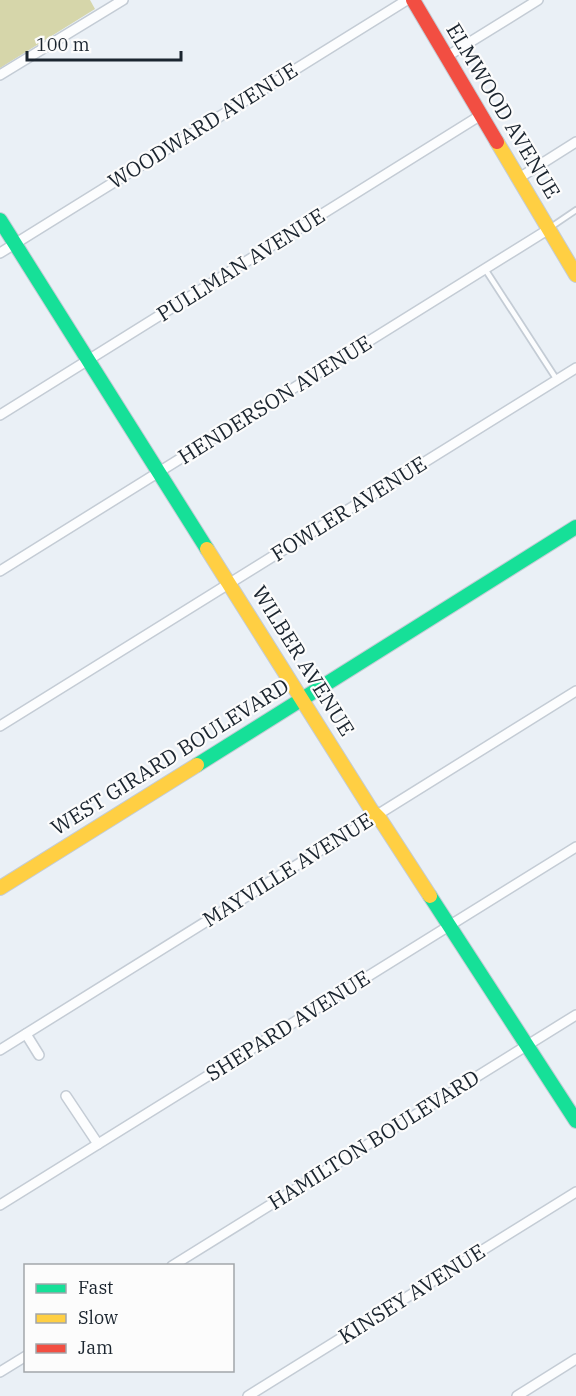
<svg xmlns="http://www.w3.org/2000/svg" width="576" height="1396" font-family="'IBM Plex Serif',serif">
<rect width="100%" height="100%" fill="#eaf0f6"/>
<path fill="#d6d6aa" d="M0,0H90L95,9L0,68Z"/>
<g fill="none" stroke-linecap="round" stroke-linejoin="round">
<g stroke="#c4ccd5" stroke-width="8">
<g id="lane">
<path d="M551,227L576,210"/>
<path d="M485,269L557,380"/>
</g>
</g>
<g stroke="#c4ccd5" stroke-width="12">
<g id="street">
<path d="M446,57L538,0"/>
<path d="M0,75L123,0"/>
<path d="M519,178L576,142"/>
<path d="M0,253L407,0"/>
<path d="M0,415L481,115"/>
<path d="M0,571L549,229"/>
<path d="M0,726L576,368"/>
<path d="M26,1034L39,1055"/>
<path d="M0,1050L576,691"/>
<path d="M66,1096L98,1144"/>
<path d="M0,1205L576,847"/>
<path d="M172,1266L576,1015"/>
<path d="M0,1372L26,1356"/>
<path d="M248,1396L576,1192"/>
<path d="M517,1396L576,1359"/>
</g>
</g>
<g stroke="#c4ccd5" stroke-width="16">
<g id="fast">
<path d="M0,220L207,549"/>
<path d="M197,765L576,527"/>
<path d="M430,896L576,1121"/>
</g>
</g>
<g stroke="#c4ccd5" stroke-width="16">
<g id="slow">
<path d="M497,142L576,275"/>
<path d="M207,549L372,811L380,819L430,896"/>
<path d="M0,888L197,765"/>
</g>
</g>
<g stroke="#c4ccd5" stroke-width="16">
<path id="jam" d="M413,0L497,142"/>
</g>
<use href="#lane" stroke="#fcfdfe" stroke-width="4.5"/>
<use href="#street" stroke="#fcfdfe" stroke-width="9"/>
<use href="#fast" stroke="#16e098" stroke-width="14"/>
<use href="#slow" stroke="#ffcf43" stroke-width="14"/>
<use href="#jam" stroke="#f24e42" stroke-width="14"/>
</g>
<g text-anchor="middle" stroke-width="4.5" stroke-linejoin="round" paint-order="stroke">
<g font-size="21" fill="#1b252f" stroke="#fcfcfc">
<text transform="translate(503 111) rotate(59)" y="7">ELMWOOD AVENUE</text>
<text transform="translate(203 126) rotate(-32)" y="7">WOODWARD AVENUE</text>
<text transform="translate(241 265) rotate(-32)" y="7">PULLMAN AVENUE</text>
<text transform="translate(275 400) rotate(-32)" y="7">HENDERSON AVENUE</text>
<text transform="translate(349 509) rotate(-32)" y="7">FOWLER AVENUE</text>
<text transform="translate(303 661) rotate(58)" y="7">WILBER AVENUE</text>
<text transform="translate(170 757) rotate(-32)" y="7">WEST GIRARD BOULEVARD</text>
<text transform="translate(288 870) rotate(-32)" y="7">MAYVILLE AVENUE</text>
<text transform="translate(288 1026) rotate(-32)" y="7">SHEPARD AVENUE</text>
<text transform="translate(374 1140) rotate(-32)" y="7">HAMILTON BOULEVARD</text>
<text transform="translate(412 1294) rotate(-32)" y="7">KINSEY AVENUE</text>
</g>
</g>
<rect x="24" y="1264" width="210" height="108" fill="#fcfcfc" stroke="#a2a6aa" stroke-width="1.5"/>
<rect x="36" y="1284" width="30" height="9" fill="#16e098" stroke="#a2a6aa" stroke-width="1.5"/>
<text x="78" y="1294" font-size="18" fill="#1b252f">Fast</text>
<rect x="36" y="1314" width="30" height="9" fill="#ffcf43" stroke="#a2a6aa" stroke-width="1.5"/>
<text x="78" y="1324" font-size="18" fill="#1b252f">Slow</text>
<rect x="36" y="1344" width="30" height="9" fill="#f24e42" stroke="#a2a6aa" stroke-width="1.5"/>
<text x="78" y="1354" font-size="18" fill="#1b252f">Jam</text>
<path d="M27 51v9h154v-9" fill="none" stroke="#1b252f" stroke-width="3"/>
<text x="36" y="51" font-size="18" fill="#1b252f" stroke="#fcfcfc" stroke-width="4.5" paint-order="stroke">100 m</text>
</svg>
